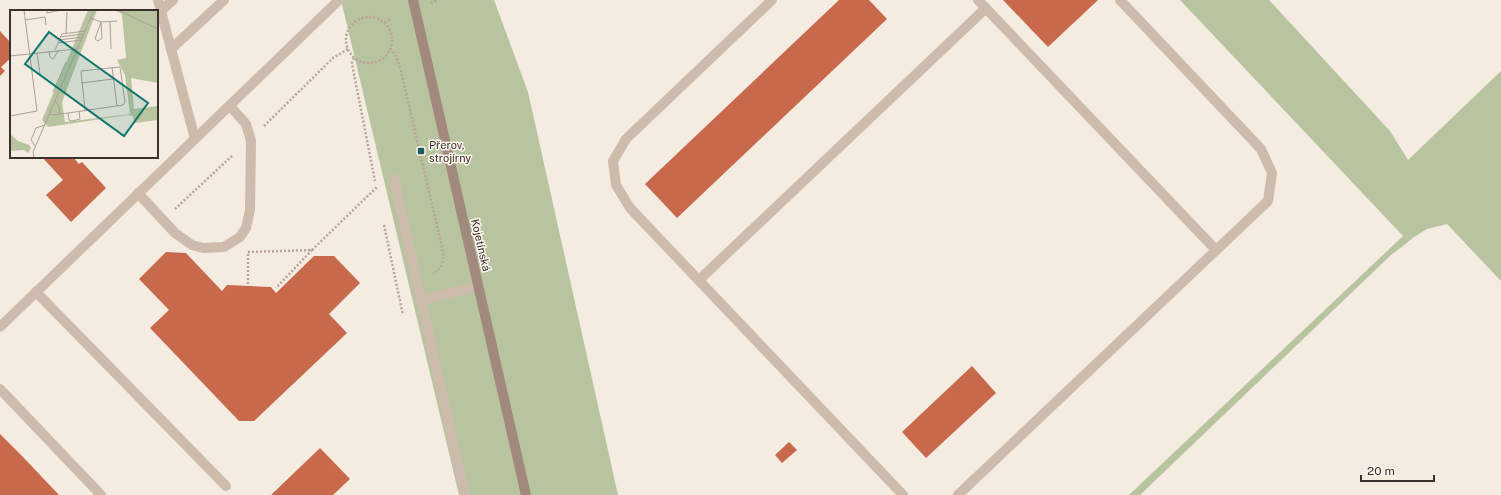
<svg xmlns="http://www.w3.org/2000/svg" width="1501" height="495" font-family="'Public Sans',sans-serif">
<rect width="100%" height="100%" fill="#f4ebe1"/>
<g fill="#b8c4a0">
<path d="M341,0H494L528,92L618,495H459Z"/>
<path d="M1180,0H1269L1390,131L1408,160L1501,71V281L1447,224L1427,229L1414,237L1403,246L1391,255L1140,495H1129L1403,236Z"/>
</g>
<g fill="#c8694b">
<path d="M839,0H869L887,19L677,218L645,184Z"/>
<path d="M1003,0H1098L1048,47Z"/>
<path d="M0,31L11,43V58L1,67L5,71L0,76Z"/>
<path d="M42,157H73L79,164L82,162L106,188L71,222L46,195L63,180Z"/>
<path d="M166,252L186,253L222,291L227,285L271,287L276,293L314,256H334L360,283L329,314L347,333L254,421H239L150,328L169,310L139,279Z"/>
<path d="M972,366L996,393L926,458L902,432Z"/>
<path d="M0,434L23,457L59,495H0Z"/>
<path d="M789,442L797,450L782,463L775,455Z"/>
<path d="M320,448L350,479L333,495H271Z"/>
</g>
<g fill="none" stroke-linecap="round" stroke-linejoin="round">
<g stroke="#b9a596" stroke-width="2.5" stroke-dasharray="2 2" stroke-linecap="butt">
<path d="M431,3L435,2V0"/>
<circle cx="369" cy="40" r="23"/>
<path d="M385,23L390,19"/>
<path d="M390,49C397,54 398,63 401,71L443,252C444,263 442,268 433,274"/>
<path d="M354,58L352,63L353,69L375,181"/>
<path d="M264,126L333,58L348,49"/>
<path d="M175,209L233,155"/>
<path d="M384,225L403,315"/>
<path d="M312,250L377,187"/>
<path d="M248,284V252L312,250L276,288"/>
</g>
<g stroke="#cdbbac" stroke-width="10">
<path d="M158,0L195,139"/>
<path d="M772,0L626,139L613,161L616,185L630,208L903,495"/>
<path d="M978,0L1216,250"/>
<path d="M161,11L173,0"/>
<path d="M171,49L224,0"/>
<path d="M394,179L465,495"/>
<path d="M138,193L175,233L192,245L203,248L224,247L240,237L246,228L250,210L251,141L246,124L230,106"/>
<path d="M699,280L986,8"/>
<path d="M36,292L226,486"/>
<path d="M421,300L478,286"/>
<path d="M0,327L339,0"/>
<path d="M0,389L101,495"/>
<path d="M958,495L1268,201L1272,173L1261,149L1120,0"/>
</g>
<path stroke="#a18a7d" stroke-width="10" d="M413,0L526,495"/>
</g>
<rect fill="#1f5a5e" stroke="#fbf5ee" stroke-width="1.5" x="417" y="147" width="8" height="8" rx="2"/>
<g text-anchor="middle" stroke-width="3" stroke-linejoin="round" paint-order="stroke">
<g font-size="11" fill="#3b302b" stroke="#fbf5ee" text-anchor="start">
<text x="429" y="149">Přerov,<tspan x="429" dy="13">strojírny</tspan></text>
</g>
<g font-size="11" fill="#3b302b" stroke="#fbf5ee">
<text transform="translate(481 245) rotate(77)" y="4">Kojetínská</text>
</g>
</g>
<g transform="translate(10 10)">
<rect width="148" height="148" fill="#f4ebe1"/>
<path d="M78,0H87L52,92L55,112L120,104L115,65L107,50L116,48L112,4L104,0H148V73L121,68L124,99L148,96V110L124,113L123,106L118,105L38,117L32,110ZM0,124L8,131L19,135L21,138L18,143L14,140L0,141Z" fill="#b8c4a0"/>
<path fill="none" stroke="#aaa098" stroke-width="1" d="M37,0V3L51,0M108,0L148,19M80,8L91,12L107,11M15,10L35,7L36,15M91,12L92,28L88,31L85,29ZM100,12L101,39M56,23L57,2M50,27L73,24M49,30L72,27M48,33L71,30M45,40L52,24L75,21M39,41L40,47L43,49L49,40M27,43L30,64M0,46L67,39M102,57L107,96M71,73L103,69M43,82L56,52M45,91L49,96L50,104M58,103L59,110L62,111L70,109L69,101M39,104L43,105L58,103L113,95L115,92L110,57L71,61L75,100M0,106L27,101L14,0M25,136L21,130L26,118L35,115M24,148L23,142L84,0"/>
<path fill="#0f766e" fill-opacity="0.15" stroke="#0f766e" stroke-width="2" d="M39,22L138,93L114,126L15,54Z"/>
<rect width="148" height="148" fill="none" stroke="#3b302b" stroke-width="2"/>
</g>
<path d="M1361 475v6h73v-6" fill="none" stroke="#3b302b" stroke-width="2"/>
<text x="1367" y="475" font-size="12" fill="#3b302b" stroke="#fbf5ee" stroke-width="3" paint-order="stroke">20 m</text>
</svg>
